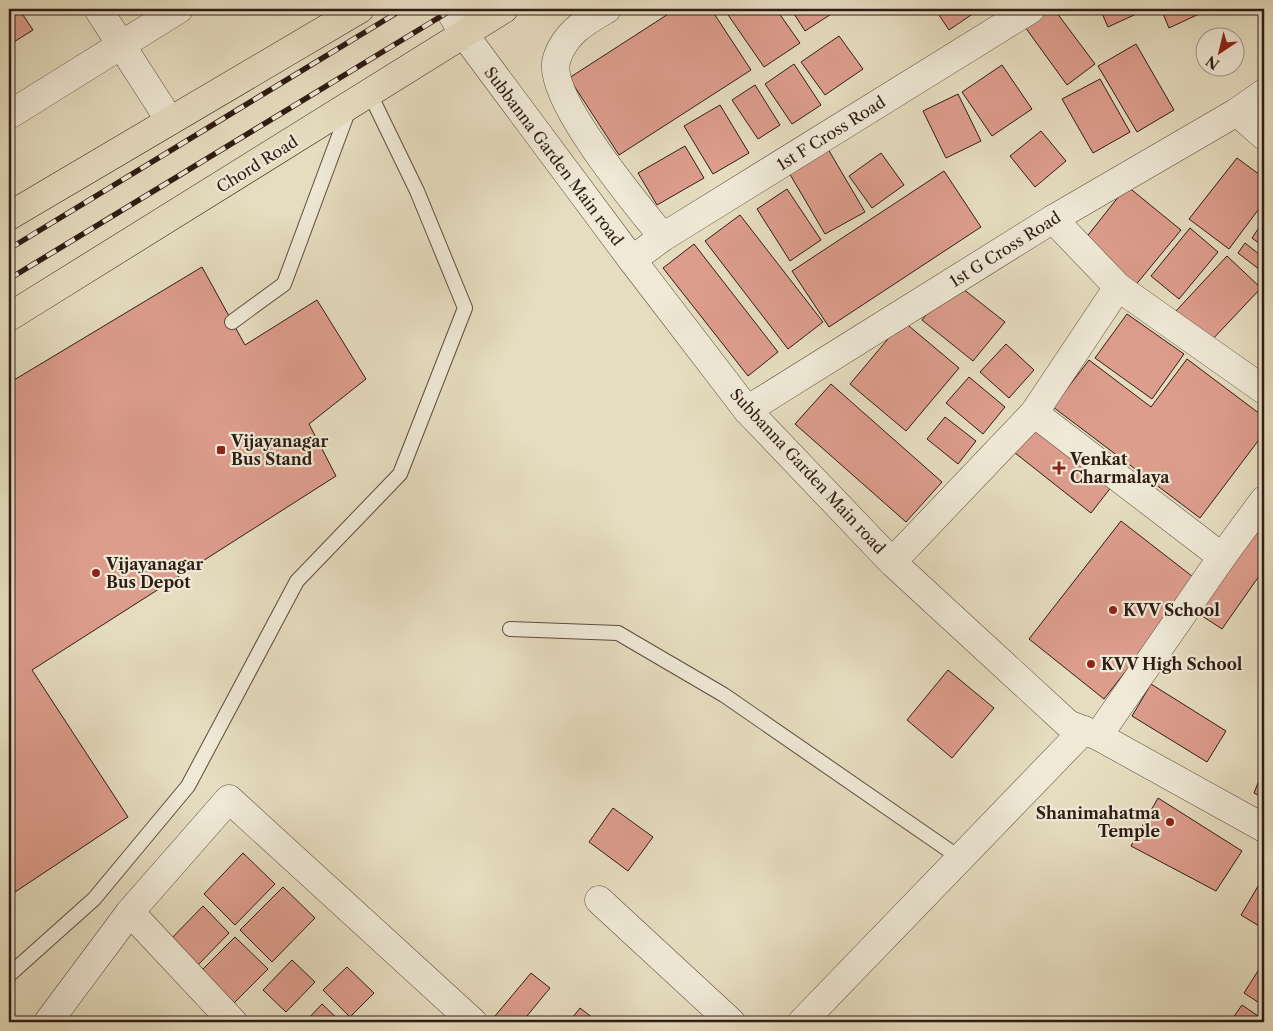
<svg xmlns="http://www.w3.org/2000/svg" width="1273" height="1031" font-family="'Libre Caslon Text',serif">
<rect width="100%" height="100%" fill="#e6ddc0"/>
<filter id="stains"><feTurbulence type="fractalNoise" baseFrequency=".004" numOctaves="4"/><feColorMatrix values="0 0 0 0 .2 0 0 0 0 .09 0 0 0 0 .02 0 0 0 .5 -.17"/></filter>
<radialGradient id="worn" r=".72"><stop offset=".6" stop-color="#630" stop-opacity="0"/><stop offset="1" stop-color="#630" stop-opacity=".3"/></radialGradient>
<g fill="#dd9d8d" stroke="#2f1c14">
<path d="M9,9H19L33,30L9,45Z"/>
<path d="M676,9H711L751,70L619,155L569,78Z"/>
<path d="M724,9H776L800,43L764,67Z"/>
<path d="M791,9H839L805,31Z"/>
<path d="M935,9H980L949,30Z"/>
<path d="M1051,9H1054L1095,64L1067,85L1025,27Z"/>
<path d="M1100,9H1147L1108,27Z"/>
<path d="M1161,9H1197L1199,14L1169,28Z"/>
<path d="M839,36L863,69L825,95L801,62Z"/>
<path d="M1136,44L1174,110L1137,132L1098,66Z"/>
<path d="M794,64L821,105L792,124L765,84Z"/>
<path d="M1002,65L1032,109L992,136L962,92Z"/>
<path d="M1100,79L1130,132L1093,153L1062,99Z"/>
<path d="M755,85L780,125L758,139L732,100Z"/>
<path d="M958,94L981,141L946,158L923,111Z"/>
<path d="M720,105L749,153L713,174L684,126Z"/>
<path d="M1041,131L1066,161L1035,187L1010,156Z"/>
<path d="M685,146L704,178L657,205L638,173Z"/>
<path d="M828,149L865,212L825,234L788,171Z"/>
<path d="M881,153L904,185L872,208L849,176Z"/>
<path d="M1237,158L1264,178V202L1229,249L1189,219Z"/>
<path d="M944,171L981,227L829,327L792,271Z"/>
<path d="M1127,186L1181,230L1134,287L1081,244Z"/>
<path d="M787,189L821,240L790,261L757,209Z"/>
<path d="M740,215L823,322L788,349L705,241Z"/>
<path d="M1264,220V247L1252,238Z"/>
<path d="M1190,228L1218,252L1179,299L1151,276Z"/>
<path d="M1245,243L1264,258V273L1238,253Z"/>
<path d="M694,244L778,352L748,376L663,268Z"/>
<path d="M1227,256L1261,288L1210,342L1176,311Z"/>
<path d="M202,267L245,345L317,300L366,379L309,424L336,476L32,670L128,817L9,896V383Z"/>
<path d="M953,281L1005,322L973,361L922,320Z"/>
<path d="M1127,314L1184,354L1152,399L1095,358Z"/>
<path d="M903,321L959,368L906,431L850,384Z"/>
<path d="M1006,344L1034,370L1009,398L980,372Z"/>
<path d="M1187,359L1264,417V433L1200,518L1053,407L1089,360L1151,407Z"/>
<path d="M969,377L1005,407L983,434L946,403Z"/>
<path d="M831,384L942,482L906,522L795,424Z"/>
<path d="M945,417L976,441L958,464L927,439Z"/>
<path d="M1031,422L1112,486L1091,513L1010,449Z"/>
<path d="M1264,515V569L1222,629L1196,612Z"/>
<path d="M1121,521L1197,580L1104,699L1029,639Z"/>
<path d="M948,670L994,708L952,758L907,720Z"/>
<path d="M1151,684L1226,731L1207,762L1132,716Z"/>
<path d="M1264,768V798L1254,793Z"/>
<path d="M1158,798L1242,851L1216,891L1131,846Z"/>
<path d="M613,808L653,837L628,871L589,842Z"/>
<path d="M243,853L275,884L235,925L204,894Z"/>
<path d="M1264,876V929L1241,915Z"/>
<path d="M283,887L315,918L272,962L240,930Z"/>
<path d="M203,906L229,933L195,968L168,942Z"/>
<path d="M235,937L268,969L231,1006L198,974Z"/>
<path d="M292,960L315,982L286,1012L263,990Z"/>
<path d="M1263,963L1264,964V1006L1244,993Z"/>
<path d="M347,967L374,993L350,1017L323,990Z"/>
<path d="M531,973L550,988L522,1022H503L495,1016Z"/>
<path d="M322,1004L341,1022H305Z"/>
<path d="M1242,1005L1264,1020V1022H1230Z"/>
<path d="M580,1008L598,1022H569Z"/>
</g>
<g fill="none" stroke-linecap="round" stroke-linejoin="round">
<g stroke="#5d4c3f" stroke-width="16">
<g id="service">
<path d="M232,322L284,284L349,109"/>
<path d="M510,629L618,633L724,695L960,858"/>
<path d="M9,975L94,899L188,786L297,581L400,474L465,308L417,191L369,92"/>
</g>
</g>
<g stroke="#5d4c3f" stroke-width="29">
<g id="minor">
<path d="M98,9L170,121"/>
<path d="M607,9C585,22 566,32 557,58C544,95 638,206 663,237"/>
<path d="M1237,112L1264,136"/>
<path d="M1053,219L1118,287L1034,413L1222,557"/>
<path d="M632,260L663,237L1031,9"/>
<path d="M1118,287L1264,390"/>
<path d="M747,410L1053,219L1237,112L1264,93"/>
<path d="M892,562L1034,413"/>
<path d="M1098,736L1222,557L1264,500"/>
<path d="M599,900L731,1022"/>
<path d="M130,912L233,1022"/>
<path d="M48,1022L130,912L229,799L473,1022"/>
<path d="M802,1022L1084,730"/>
</g>
</g>
<g stroke="#5d4c3f" stroke-width="29">
<g id="tertiary">
<path d="M449,9L463,33L632,260L747,410L892,562L1068,724L1098,736L1264,828"/>
<path d="M9,115L179,9"/>
</g>
</g>
<g stroke="#2f1c14" stroke-width="29">
<g id="primary">
<path d="M9,216L360,9"/>
<path d="M9,317L504,9"/>
</g>
</g>
<use href="#service" stroke="#efe9d6" stroke-width="14"/>
<use href="#minor" stroke="#efe9d6" stroke-width="28"/>
<use href="#tertiary" stroke="#efe9d6" stroke-width="28"/>
<use href="#primary" stroke="#e6ddc0" stroke-width="28"/>
<g stroke="#2f1c14" stroke-width="5.5">
<g id="rail">
<path d="M9,249L403,9"/>
<path d="M9,279L453,9"/>
</g>
</g>
<use href="#rail" stroke="#efe9d6" stroke-width="4" stroke-dasharray="11" stroke-linecap="butt"/>
</g>
<g fill="#8f2418" stroke="#efe9d6" stroke-width="2">
<rect x="216" y="445" width="10" height="10" rx="2.5"/>
<path d="M1056.5 460.5h5v5h5v5h-5v5h-5v-5h-5v-5h5z"/>
<circle cx="96" cy="573" r="5"/>
<circle cx="1113" cy="610" r="5"/>
<circle cx="1091" cy="664" r="5"/>
<circle cx="1170" cy="822" r="5"/>
</g>
<g text-anchor="middle" stroke-width="4.5" stroke-linejoin="round" paint-order="stroke">
<g font-size="16" fill="#2f1c14" stroke="#efe9d6">
<text transform="translate(831 133) rotate(-32)" y="6">1st F Cross Road</text>
<text transform="translate(554 156) rotate(53)" y="6">Subbanna Garden Main road</text>
<text transform="translate(257 164) rotate(-32)" y="6">Chord Road</text>
<text transform="translate(1005 249) rotate(-32)" y="6">1st G Cross Road</text>
<text transform="translate(808 471) rotate(47)" y="6">Subbanna Garden Main road</text>
</g>
<g font-size="16" font-weight="bold" fill="#2f1c14" stroke="#efe9d6" text-anchor="start">
<text x="231" y="447">Vijayanagar<tspan x="231" dy="18">Bus Stand</tspan></text>
<text x="1070" y="465">Venkat<tspan x="1070" dy="18">Charmalaya</tspan></text>
<text x="106" y="570">Vijayanagar<tspan x="106" dy="18">Bus Depot</tspan></text>
<text x="1123" y="616">KVV School</text>
<text x="1101" y="670">KVV High School</text>
<text x="1160" y="819" text-anchor="end">Shanimahatma<tspan x="1160" dy="18">Temple</tspan></text>
</g>
</g>
<rect width="1273" height="1031" fill="none" stroke="#e6ddc0" stroke-width="30"/>
<rect x="10" y="10" width="1253" height="1011" fill="none" stroke="#2f1c14" stroke-width="2.5"/>
<rect x="15" y="15" width="1243" height="1001" fill="none" stroke="#2f1c14"/>
<g transform="translate(1220 52) rotate(215)"><circle r="24" fill="#efe9d6" stroke="#a29788"/>
<path d="M0-4L9 19L0 12L-9 19Z" fill="#8f2418"/>
<text y="-8" font-size="14" font-weight="bold" text-anchor="middle" fill="#2f1c14">N</text>
</g>
<rect width="100%" height="100%" filter="url(#stains)"/>
<rect width="100%" height="100%" fill="url(#worn)"/>
</svg>
